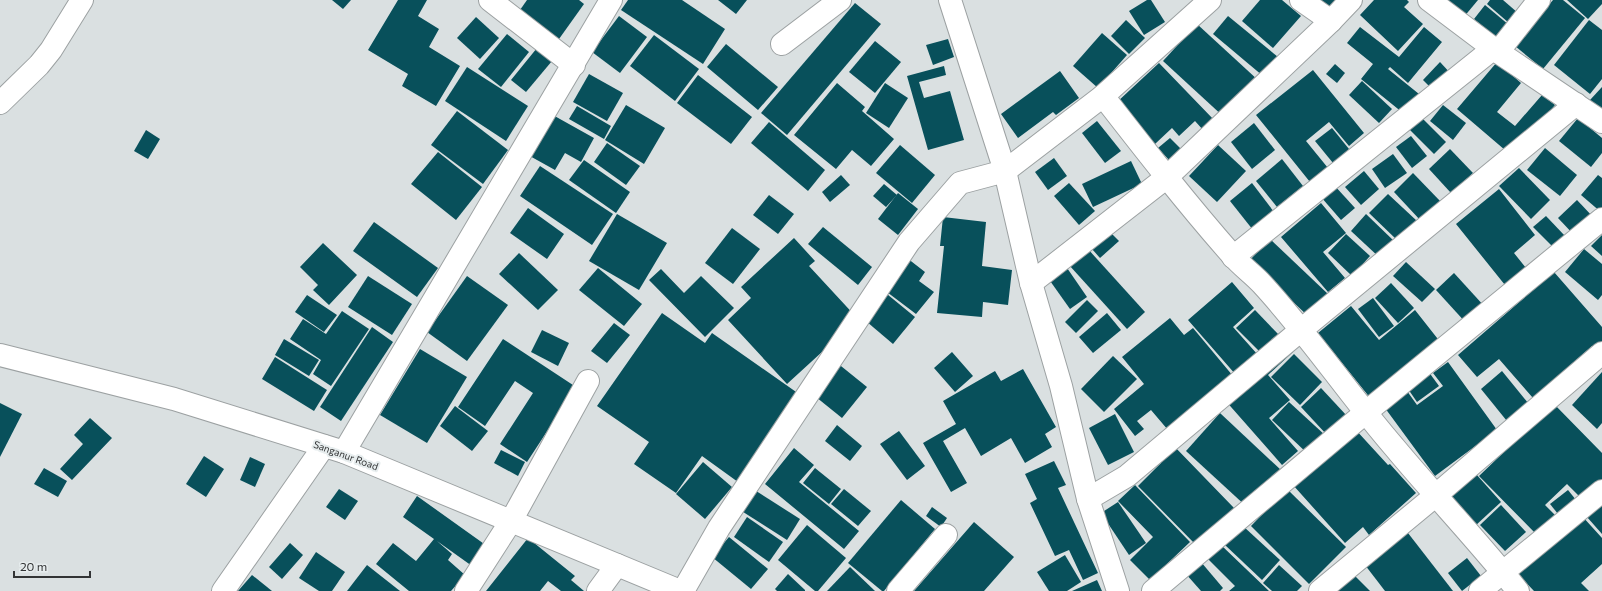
<svg xmlns="http://www.w3.org/2000/svg" width="1602" height="591" font-family="Commissioner,sans-serif">
<rect width="100%" height="100%" fill="#dae0e1"/>
<g fill="#08505b">
<path d="M332,0H351L343,9Z"/>
<path d="M398,0H427L418,16L439,29L429,47L460,66L436,106L402,86L408,74L368,50Z"/>
<path d="M527,0H579L584,4L559,39L520,10Z"/>
<path d="M628,0H682L725,29L703,64L621,10Z"/>
<path d="M718,0H747L736,14Z"/>
<path d="M1147,0H1151L1165,22L1144,35L1129,11Z"/>
<path d="M1260,0H1282L1301,16L1273,48L1242,21Z"/>
<path d="M1311,0H1343L1330,16Z"/>
<path d="M1374,0H1407L1409,2L1404,7L1423,24L1398,51L1360,15Z"/>
<path d="M1441,0H1478L1463,18Z"/>
<path d="M1490,0H1503L1518,13L1509,23L1487,4Z"/>
<path d="M1553,0H1563L1585,18L1543,69L1515,46Z"/>
<path d="M1567,0H1602V4L1588,19Z"/>
<path d="M855,3L881,24L787,135L761,113Z"/>
<path d="M1485,5L1509,25L1498,39L1474,19Z"/>
<path d="M619,16L647,37L620,73L592,52Z"/>
<path d="M1228,16L1278,57L1263,76L1213,34Z"/>
<path d="M476,17L499,38L480,59L457,38Z"/>
<path d="M1126,20L1145,38L1129,54L1111,36Z"/>
<path d="M1589,20L1602,30V79L1590,94L1554,65Z"/>
<path d="M1197,24L1259,81L1225,118L1163,61Z"/>
<path d="M1360,27L1399,57L1424,27L1442,42L1408,83L1390,67L1388,69L1419,94L1403,113L1361,79L1373,64L1347,43Z"/>
<path d="M1102,33L1127,55L1098,88L1073,66Z"/>
<path d="M507,34L529,52L501,87L478,69Z"/>
<path d="M654,35L699,69L675,101L630,66Z"/>
<path d="M948,39L954,57L933,65L926,45Z"/>
<path d="M875,41L901,62L875,93L849,72Z"/>
<path d="M726,44L778,87L758,110L707,67Z"/>
<path d="M537,48L552,61L526,92L511,80Z"/>
<path d="M1440,62L1452,75L1435,92L1423,80Z"/>
<path d="M1497,62L1521,83L1497,112L1515,126L1542,95L1555,105L1512,156L1457,109Z"/>
<path d="M1159,63L1215,121L1204,131L1195,121L1179,136L1172,128L1155,144L1116,103Z"/>
<path d="M1335,64L1345,73L1337,83L1326,74Z"/>
<path d="M944,66L946,75L919,82L924,98L950,91L964,140L928,150L907,76Z"/>
<path d="M467,67L528,106L506,141L445,101Z"/>
<path d="M1313,70L1364,133L1349,146L1329,122L1306,141L1328,168L1310,182L1256,115Z"/>
<path d="M1060,71L1079,98L1056,115L1053,112L1018,138L1001,114Z"/>
<path d="M589,74L623,93L607,121L573,102Z"/>
<path d="M698,75L752,117L731,144L677,103Z"/>
<path d="M1362,81L1392,109L1379,123L1349,95Z"/>
<path d="M837,83L865,107L862,111L894,139L871,166L852,150L836,169L794,135Z"/>
<path d="M885,83L908,98L889,128L866,113Z"/>
<path d="M1602,87V111L1590,100Z"/>
<path d="M626,105L665,128L644,164L605,140Z"/>
<path d="M1443,105L1466,123L1453,140L1430,121Z"/>
<path d="M577,106L611,126L604,139L569,119Z"/>
<path d="M457,111L508,150L483,184L431,145Z"/>
<path d="M551,114L594,138L581,162L565,153L555,170L528,155Z"/>
<path d="M1422,118L1446,142L1434,154L1410,130Z"/>
<path d="M1578,118L1602,138V153L1591,167L1559,141Z"/>
<path d="M1097,121L1121,151L1105,163L1082,133Z"/>
<path d="M769,122L825,170L808,191L751,143Z"/>
<path d="M1254,123L1275,150L1252,169L1231,142Z"/>
<path d="M1332,128L1349,149L1333,163L1315,141Z"/>
<path d="M146,130L160,139L148,159L134,151Z"/>
<path d="M1411,136L1427,156L1412,168L1396,147Z"/>
<path d="M1170,138L1181,149L1169,160L1158,148Z"/>
<path d="M607,143L640,166L626,185L594,162Z"/>
<path d="M900,145L935,175L912,203L876,173Z"/>
<path d="M1218,145L1246,171L1217,202L1189,176Z"/>
<path d="M1545,148L1577,175L1560,196L1527,170Z"/>
<path d="M1450,149L1473,173L1451,193L1429,169Z"/>
<path d="M438,152L482,187L456,220L411,184Z"/>
<path d="M1393,154L1407,173L1385,188L1372,169Z"/>
<path d="M1054,158L1067,176L1048,190L1035,172Z"/>
<path d="M1282,159L1303,186L1277,207L1256,181Z"/>
<path d="M584,160L630,192L616,213L569,180Z"/>
<path d="M1131,161L1142,184L1093,207L1082,184Z"/>
<path d="M540,166L613,214L592,245L520,196Z"/>
<path d="M1519,168L1550,200L1531,219L1499,186Z"/>
<path d="M1364,171L1379,189L1361,205L1345,187Z"/>
<path d="M1413,173L1441,202L1421,221L1394,192Z"/>
<path d="M841,175L850,185L830,202L822,192Z"/>
<path d="M1598,175L1602,178V213L1581,195Z"/>
<path d="M1069,183L1095,211L1079,225L1054,196Z"/>
<path d="M1252,183L1274,212L1253,230L1230,201Z"/>
<path d="M884,184L897,195L886,207L873,196Z"/>
<path d="M1334,185L1355,208L1341,220L1321,197Z"/>
<path d="M1499,189L1535,235L1514,253L1530,273L1509,290L1456,224Z"/>
<path d="M898,193L918,209L898,235L878,219Z"/>
<path d="M1388,194L1417,221L1398,241L1369,213Z"/>
<path d="M769,195L794,214L778,234L753,215Z"/>
<path d="M1577,200L1594,218L1575,236L1558,218Z"/>
<path d="M1321,203L1346,233L1323,252L1345,278L1328,292L1281,237Z"/>
<path d="M528,208L564,234L547,259L510,233Z"/>
<path d="M617,214L667,243L639,290L589,261Z"/>
<path d="M1366,214L1395,242L1380,258L1351,231Z"/>
<path d="M1546,216L1565,236L1553,247L1533,227Z"/>
<path d="M943,217L986,222L982,266L1012,270L1008,305L983,302L982,317L937,313L944,246H940Z"/>
<path d="M374,222L438,268L417,297L353,251Z"/>
<path d="M823,227L872,267L858,285L808,244Z"/>
<path d="M732,228L760,249L733,284L705,263Z"/>
<path d="M1110,232L1119,241L1100,258L1092,249Z"/>
<path d="M1346,234L1370,256L1352,276L1328,253Z"/>
<path d="M1602,235V256L1591,246Z"/>
<path d="M794,238L815,261L809,266L858,319L787,384L728,320L751,298L741,287Z"/>
<path d="M1270,239L1328,294L1308,316L1249,261Z"/>
<path d="M323,243L357,275L329,305L313,290L318,285L300,267Z"/>
<path d="M1087,248L1145,312L1127,329L1069,265Z"/>
<path d="M1584,249L1602,264V295L1598,300L1565,272Z"/>
<path d="M519,253L558,290L538,310L499,274Z"/>
<path d="M907,258L925,272L919,281L934,292L916,314L883,289Z"/>
<path d="M1406,262L1435,289L1422,302L1393,276Z"/>
<path d="M1065,265L1087,297L1070,309L1048,278Z"/>
<path d="M598,268L642,304L624,326L579,290Z"/>
<path d="M661,269L684,293L701,276L734,308L705,337L649,280Z"/>
<path d="M1554,272L1602,327V344L1595,350L1592,346L1533,398L1499,359L1477,377L1458,355Z"/>
<path d="M1454,273L1485,307L1467,324L1436,290Z"/>
<path d="M368,276L412,304L392,335L348,307Z"/>
<path d="M467,276L508,305L467,361L427,332Z"/>
<path d="M1232,282L1254,308L1233,327L1258,355L1236,375L1188,320Z"/>
<path d="M1391,283L1414,308L1398,323L1375,298Z"/>
<path d="M882,290L915,317L893,344L860,316Z"/>
<path d="M307,295L337,315L324,332L295,312Z"/>
<path d="M1373,298L1394,326L1379,337L1358,309Z"/>
<path d="M1087,300L1098,311L1076,333L1065,322Z"/>
<path d="M1351,306L1379,340L1415,310L1441,343L1371,399L1318,333Z"/>
<path d="M1255,310L1279,335L1261,353L1236,328Z"/>
<path d="M342,311L369,329L331,386L313,374L321,360L290,339L303,319L326,334Z"/>
<path d="M662,313L705,343L712,333L799,394L738,482L702,456L676,493L634,464L649,442L597,406Z"/>
<path d="M1107,313L1121,330L1093,353L1079,337Z"/>
<path d="M1170,318L1184,335L1193,328L1233,376L1168,430L1151,410L1137,421L1144,429L1135,436L1114,409L1144,384L1122,357Z"/>
<path d="M614,323L630,335L607,363L591,351Z"/>
<path d="M372,327L393,342L341,421L320,407Z"/>
<path d="M542,330L569,343L558,366L531,352Z"/>
<path d="M284,339L319,360L309,376L275,355Z"/>
<path d="M503,339L576,387L527,462L500,444L533,393L515,381L485,426L458,407Z"/>
<path d="M1286,344L1293,352L1268,375L1290,400L1269,418L1298,451L1282,465L1224,399Z"/>
<path d="M420,349L467,377L427,443L380,415Z"/>
<path d="M952,352L973,376L955,392L934,368Z"/>
<path d="M1294,354L1322,382L1300,405L1271,377Z"/>
<path d="M1113,356L1137,379L1104,412L1081,389Z"/>
<path d="M275,357L327,390L314,411L262,379Z"/>
<path d="M836,362L867,387L842,418L811,393Z"/>
<path d="M1448,362L1497,430L1435,476L1385,408L1407,391L1417,405L1443,386L1433,373Z"/>
<path d="M1023,369L1056,427L1045,434L1052,447L1025,463L1011,438L981,456L965,428L943,441L967,483L951,492L923,443L956,424L943,401L995,371L1001,381Z"/>
<path d="M1428,371L1439,386L1417,402L1406,386Z"/>
<path d="M1502,371L1533,409L1511,426L1481,389Z"/>
<path d="M1602,372V423L1597,429L1572,405Z"/>
<path d="M1321,388L1347,416L1327,435L1301,407Z"/>
<path d="M1289,402L1326,436L1308,454L1272,420Z"/>
<path d="M0,403L22,414L0,457Z"/>
<path d="M1554,404L1602,453V480L1582,499L1567,484L1545,505L1555,515L1536,534L1479,476Z"/>
<path d="M455,406L488,431L472,451L440,426Z"/>
<path d="M1220,413L1282,471L1248,508L1186,451Z"/>
<path d="M1115,414L1134,452L1108,465L1089,428Z"/>
<path d="M90,418L112,438L72,480L60,469L83,444L74,435Z"/>
<path d="M837,425L862,446L850,461L825,441Z"/>
<path d="M1355,429L1388,465L1390,464L1416,493L1369,535L1363,527L1345,543L1293,485Z"/>
<path d="M899,431L925,466L907,480L880,444Z"/>
<path d="M1173,445L1234,508L1196,545L1138,486L1161,463L1158,460Z"/>
<path d="M794,448L814,465L799,482L859,531L844,549L765,484Z"/>
<path d="M501,450L525,462L518,476L494,463Z"/>
<path d="M204,456L224,469L206,497L186,484Z"/>
<path d="M250,457L265,464L255,487L240,480Z"/>
<path d="M1054,461L1066,485L1058,488L1098,573L1083,580L1069,550L1055,556L1030,503L1037,499L1025,474Z"/>
<path d="M703,462L732,487L705,519L676,494Z"/>
<path d="M44,468L67,481L58,497L34,484Z"/>
<path d="M815,468L841,489L829,504L803,483Z"/>
<path d="M1476,474L1501,502L1475,526L1450,498Z"/>
<path d="M1135,485L1190,542L1150,580L1130,560L1153,537L1118,501Z"/>
<path d="M339,489L358,501L345,520L326,507Z"/>
<path d="M753,489L800,519L787,540L740,510Z"/>
<path d="M844,489L871,511L858,526L831,504Z"/>
<path d="M1287,489L1346,547L1309,584L1251,526Z"/>
<path d="M1568,490L1576,500L1558,514L1550,504Z"/>
<path d="M417,496L487,546L472,566L437,541L452,554L448,560L465,575L451,591H409L376,564L393,543L416,561L434,539L403,517Z"/>
<path d="M901,500L935,529L884,591H882L848,563Z"/>
<path d="M1118,502L1146,543L1129,555L1101,513Z"/>
<path d="M1602,504V534L1587,517Z"/>
<path d="M1501,505L1526,532L1505,551L1480,525Z"/>
<path d="M932,507L947,518L941,527L926,516Z"/>
<path d="M1582,516L1602,538V564L1581,583L1589,591H1534L1518,574Z"/>
<path d="M747,517L783,542L769,562L734,537Z"/>
<path d="M974,522L1014,557L984,591H914Z"/>
<path d="M807,525L846,558L818,591H815L778,560Z"/>
<path d="M1243,526L1280,560L1262,580L1225,545Z"/>
<path d="M1408,533L1453,591H1385L1365,565Z"/>
<path d="M729,537L768,569L751,589L712,557Z"/>
<path d="M528,538L575,576L571,580L584,591H561L548,581L540,591H486Z"/>
<path d="M290,543L303,555L282,579L269,567Z"/>
<path d="M1221,545L1269,591H1229L1235,586L1208,559Z"/>
<path d="M316,552L345,572L332,591H319L299,578Z"/>
<path d="M1065,555L1081,582L1067,591H1049L1037,572Z"/>
<path d="M1467,558L1481,576L1462,591L1448,573Z"/>
<path d="M1201,562L1223,588L1220,591H1201L1186,574Z"/>
<path d="M367,565L400,591H347Z"/>
<path d="M1279,565L1302,586L1297,591H1272L1263,583Z"/>
<path d="M850,567L875,591H827Z"/>
<path d="M1350,571L1370,591H1329Z"/>
<path d="M788,574L805,590V591H777L775,589Z"/>
<path d="M252,575L272,591H238Z"/>
<path d="M1097,580L1102,591H1072Z"/>
</g>
<g fill="none" stroke-linecap="round" stroke-linejoin="round">
<g stroke="#9ca1a2" stroke-width="24">
<g id="minor">
<path d="M490,0L574,65"/>
<path d="M950,0L1005,171L1031,283L1061,386L1088,499L1118,591"/>
<path d="M1301,0L1331,21"/>
<path d="M1429,0L1498,52L1602,122"/>
<path d="M782,44L840,0"/>
<path d="M1498,52L1539,0"/>
<path d="M1103,96L1210,0"/>
<path d="M0,103L39,65L51,50L82,0"/>
<path d="M1233,257L1494,48"/>
<path d="M1031,283L1167,177L1331,21L1351,0"/>
<path d="M344,452L611,0"/>
<path d="M1088,499L1127,476L1301,330L1576,104"/>
<path d="M223,591L324,446"/>
<path d="M466,591L511,521L588,381"/>
<path d="M598,591L617,565"/>
<path d="M683,591L719,528L909,242L960,183L1005,171L1103,96C1145,150 1187,204 1232,255C1241,266 1253,274 1262,284C1310,336 1349,395 1395,448C1435,496 1479,542 1518,591"/>
<path d="M898,591L946,535"/>
<path d="M1153,591L1365,413L1602,219"/>
<path d="M1320,591L1435,496L1602,353"/>
<path d="M1480,591L1602,491"/>
</g>
</g>
<g stroke="#9ca1a2" stroke-width="24">
<path id="major" d="M0,355L174,399L344,452L680,591"/>
</g>
<use href="#minor" stroke="#fff" stroke-width="22"/>
<use href="#major" stroke="#fff" stroke-width="22"/>
</g>
<g text-anchor="middle" stroke-width="4" stroke-linejoin="round" paint-order="stroke">
<g font-size="10" fill="#323435" stroke="#e7edee">
<text transform="translate(346 455) rotate(20)" y="4">Sanganur Road</text>
</g>
</g>
<path d="M14 571v6h76v-6" fill="none" stroke="#323435" stroke-width="2"/>
<text x="20" y="571" font-size="12" fill="#323435" stroke="#e7edee" stroke-width="3" paint-order="stroke">20 m</text>
</svg>
